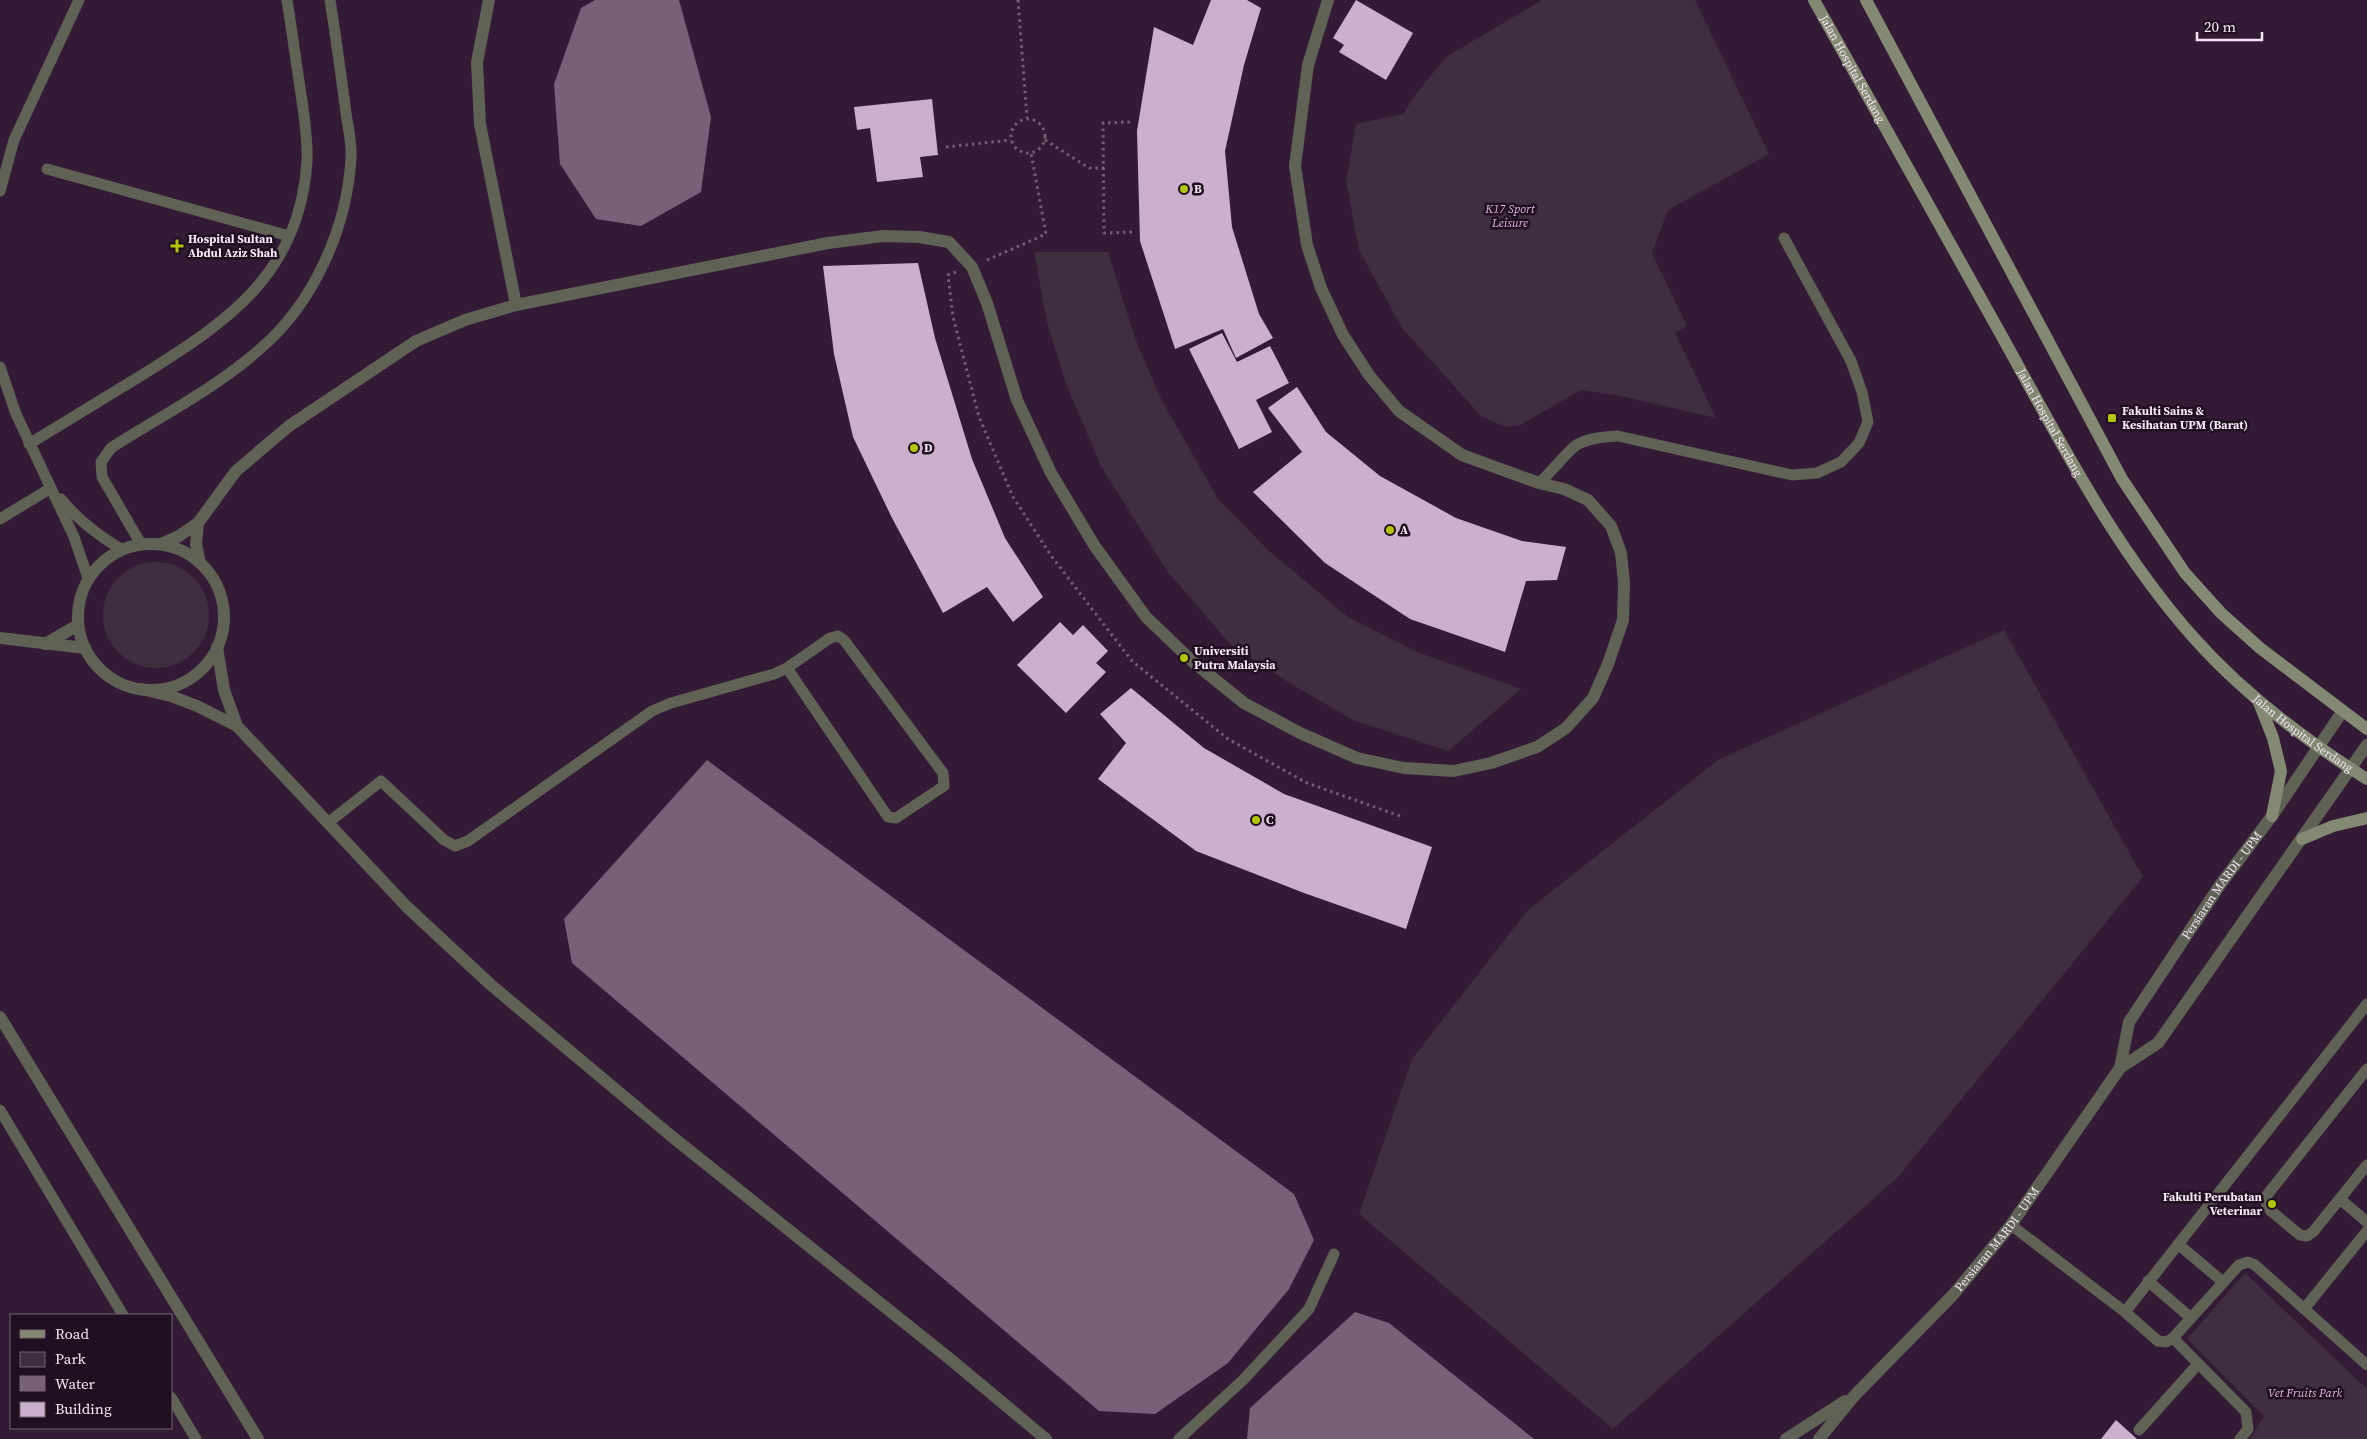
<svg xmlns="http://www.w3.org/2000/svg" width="2367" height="1439" font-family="'Source Serif 4',serif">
<rect width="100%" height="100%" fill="#2a172b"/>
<path fill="#331b35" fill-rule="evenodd" d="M0,0H2367V1439H0ZM11,1315H171V1428H11Z"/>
<g fill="#3e2e3f">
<path d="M1542,0H1695L1769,154L1668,210L1652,253L1687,326L1675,333L1716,418L1621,396L1581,390L1520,425L1505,427L1481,416L1402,328L1359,250L1346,181L1356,124L1403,114L1416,94L1446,57Z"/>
<path d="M1034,252H1108L1135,338L1160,397L1218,499L1268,550L1348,617L1417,652L1521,689L1448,751L1353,720L1288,682L1230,644L1167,571L1101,466L1066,384L1047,322Z"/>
<circle cx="156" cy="615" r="53"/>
<path d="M2004,630L2143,877L1897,1178L1613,1429L1359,1214L1412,1059L1528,910L1718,760Z"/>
<path d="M2245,1273L2367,1389V1439H2250L2264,1416L2187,1339Z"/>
</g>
<g fill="#786079">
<path d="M595,0H679L711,117L701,192L641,226L596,219L560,164L554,84L581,8Z"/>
<path d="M707,760L1294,1194L1314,1240L1289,1289L1228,1363L1155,1414L1099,1411L572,963L564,919Z"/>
<path d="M1355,1312L1389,1323L1534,1439H1247L1250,1408Z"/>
</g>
<g fill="#cab0cc">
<path d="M1211,0H1247L1261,8L1244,65L1225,151L1232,227L1259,314L1273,338L1236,358L1223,329L1175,349L1140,241L1137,131L1154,27L1193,45Z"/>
<path d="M1356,0L1413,33L1386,80L1339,52L1344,45L1333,38Z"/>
<path d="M932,99L938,155L920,157L923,177L877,182L870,128L857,130L854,107Z"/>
<path d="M918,263L935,338L972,459L1005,538L1043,597L1013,622L987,587L943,613L892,518L853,437L834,354L823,266Z"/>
<path d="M1222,333L1237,362L1270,346L1289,383L1256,400L1272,432L1239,449L1189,349Z"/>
<path d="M1297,387L1326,432L1380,476L1456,518L1522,541L1566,547L1557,580L1526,581L1505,652L1410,619L1325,563L1253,492L1302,452L1268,408Z"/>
<path d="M1060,622L1073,635L1083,625L1108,651L1096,663L1106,672L1066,713L1017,665Z"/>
<path d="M1131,688L1204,748L1284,794L1432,847L1406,929L1304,893L1196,851L1098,779L1126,743L1100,714Z"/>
<path d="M2116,1420L2137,1439H2101Z"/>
</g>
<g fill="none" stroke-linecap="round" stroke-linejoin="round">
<g stroke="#716072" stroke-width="3" stroke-dasharray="2.5 4" stroke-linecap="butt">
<path d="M1018,0L1027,118"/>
<circle cx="1028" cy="136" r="17"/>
<path d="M1130,122L1103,123L1104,233L1133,232"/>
<path d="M1045,140L1089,168H1104"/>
<path d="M946,147L1011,140"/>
<path d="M987,260L1046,234L1031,153"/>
<path d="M956,272L948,275L953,317L979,417L1013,497L1052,557L1132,661L1228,739L1307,783L1403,817"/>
</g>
<g stroke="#5f6255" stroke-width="11">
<path d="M47,169L289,236"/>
<path d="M0,191L14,140L79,0"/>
<path d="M0,367L16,414L74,537L88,578"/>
<path d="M29,444C67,421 104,398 142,375C229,321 300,273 307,161C308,139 304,115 301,94C296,62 292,31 287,0"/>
<path d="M1539,483C1552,472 1563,456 1575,446C1587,438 1604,437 1618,436L1792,475L1817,473L1841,462L1859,443L1868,422L1862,392L1851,361L1784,238"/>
<path d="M61,499C78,520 97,535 121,549"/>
<path d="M0,519L51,488"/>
<path d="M141,544L102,477L101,462L111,448C161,416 216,388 260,349C314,303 347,228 351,158C352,144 348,127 346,113C341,75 336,38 330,0"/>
<path d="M838,636L844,640L943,773L944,786L896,818L888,817L787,668L830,638Z"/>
<path d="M329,822L381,781L444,840L455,846L468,841L652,711L671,703L774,674L787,668"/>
<path d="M2367,1069L2267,1195L2266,1203L2271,1211L2300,1235L2307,1236L2313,1232L2367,1165"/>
<path d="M0,1110L123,1315"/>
<path d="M2340,1199L2367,1222"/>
<path d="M2011,1225L2125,1312L2158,1341L2166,1342L2173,1338L2239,1265L2248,1262L2255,1265L2367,1365"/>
<path d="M2178,1244L2223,1282"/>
<path d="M2148,1281L2191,1318"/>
<path d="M2304,1309L2367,1231"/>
<path d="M2125,1312L2367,1004"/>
<path d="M2173,1338L2246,1412L2248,1429L2240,1439"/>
<path d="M171,1397L196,1439"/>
<path d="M2139,1430L2198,1364"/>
<path d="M1179,1439L1243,1380L1309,1309L1334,1254"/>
</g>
<g stroke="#5f6255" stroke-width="12">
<path d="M489,0L477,62L480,124L516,305"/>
<path d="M198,523L196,544L200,563"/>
<path d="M161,544L179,536L198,523L236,471L289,426L416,341L465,320L516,305L828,243L883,236L919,237L949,242L972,267L987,303L1017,400L1051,473L1094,545L1146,617L1192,661L1244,703L1300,733L1357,758L1404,768L1454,771L1491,763L1537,747L1566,728L1593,698L1608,664L1623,620L1624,582L1621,553L1611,526L1588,500L1564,489L1539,483L1462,455L1399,411L1369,375L1343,335L1321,288L1307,245L1295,166L1308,65L1328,0"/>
<circle cx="151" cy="617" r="73"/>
<path d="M0,638L85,648"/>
<path d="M45,644L78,625"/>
<path d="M217,647L224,690L237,726"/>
<path d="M141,689L171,696L197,706L237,726L407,907L491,985L670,1135L950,1359L1046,1439"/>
<path d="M0,1017L258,1439"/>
</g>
<g stroke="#5f6255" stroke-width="12">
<path id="s1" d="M2120,1068L2129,1022L2220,885L2272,816L2342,712"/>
<path d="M1786,1439L1845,1401"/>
<path id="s2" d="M1819,1439L1855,1395L1952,1296L2011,1225L2120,1068L2158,1043L2367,745"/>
</g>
<g stroke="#848973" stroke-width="12">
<path id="s3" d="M1814,0C1874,107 1934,215 1994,322C2055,431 2111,545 2194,638C2243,693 2305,740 2367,779"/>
<path d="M1866,0L2122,479L2185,573L2221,613L2260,648L2367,729"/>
<path d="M2258,700L2273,738L2281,771L2272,816"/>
<path d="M2302,839L2333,826L2367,818"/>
</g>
</g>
<g fill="#afc505" stroke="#200e21" stroke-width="2">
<circle cx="1184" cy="189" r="5"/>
<path d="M174.5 238.5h5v5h5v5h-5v5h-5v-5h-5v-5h5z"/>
<rect x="2107" y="413" width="10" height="10" rx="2.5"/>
<circle cx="914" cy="448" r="5"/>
<circle cx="1390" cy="530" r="5"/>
<circle cx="1184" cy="658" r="5"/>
<circle cx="1256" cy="820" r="5"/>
<circle cx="2272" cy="1204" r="5"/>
</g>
<g text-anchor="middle" stroke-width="5" stroke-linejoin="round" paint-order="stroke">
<g font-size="12" fill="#f4e7f5" stroke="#200e21">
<text dy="4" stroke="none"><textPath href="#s3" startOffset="79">Jalan Hospital Serdang</textPath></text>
<text dy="4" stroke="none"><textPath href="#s3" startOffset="484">Jalan Hospital Serdang</textPath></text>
<text dy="4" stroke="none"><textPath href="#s3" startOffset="889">Jalan Hospital Serdang</textPath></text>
<text dy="4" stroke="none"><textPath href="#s1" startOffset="212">Persiaran MARDI - UPM</textPath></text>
<text dy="4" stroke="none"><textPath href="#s2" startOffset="268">Persiaran MARDI - UPM</textPath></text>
</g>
<g font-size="12" font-weight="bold" fill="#f4e7f5" stroke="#200e21" text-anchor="start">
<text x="1194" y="193">B</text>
<text x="188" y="243">Hospital Sultan<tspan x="188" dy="14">Abdul Aziz Shah</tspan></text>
<text x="2122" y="415">Fakulti Sains &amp;<tspan x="2122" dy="14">Kesihatan UPM (Barat)</tspan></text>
<text x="924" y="452">D</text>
<text x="1400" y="534">A</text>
<text x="1194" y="655">Universiti<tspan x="1194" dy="14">Putra Malaysia</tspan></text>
<text x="1266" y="824">C</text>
<text x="2262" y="1201" text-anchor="end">Fakulti Perubatan<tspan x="2262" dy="14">Veterinar</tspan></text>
</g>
<g font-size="12" font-style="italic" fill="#e0b4e2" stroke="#200e21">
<text x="1510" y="213">K17 Sport<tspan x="1510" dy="14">Leisure</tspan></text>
<text x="2305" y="1397">Vet Fruits Park</text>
</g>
</g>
<rect x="10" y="1314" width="162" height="115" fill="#200e21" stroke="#756576"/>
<rect x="20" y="1330" width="25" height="8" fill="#848973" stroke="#756576"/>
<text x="55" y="1339" font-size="15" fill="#f4e7f5">Road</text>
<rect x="20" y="1352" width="25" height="15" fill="#3e2e3f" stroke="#756576"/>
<text x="55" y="1364" font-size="15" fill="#f4e7f5">Park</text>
<rect x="20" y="1376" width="25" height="15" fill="#786079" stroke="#756576"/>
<text x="55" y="1389" font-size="15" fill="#f4e7f5">Water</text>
<rect x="20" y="1402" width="25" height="15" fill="#cab0cc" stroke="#756576"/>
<text x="55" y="1414" font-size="15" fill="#f4e7f5">Building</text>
<path d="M2197 32v8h65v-8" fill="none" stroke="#f4e7f5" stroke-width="2.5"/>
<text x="2204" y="32" font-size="15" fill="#f4e7f5" stroke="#200e21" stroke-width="4" paint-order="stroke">20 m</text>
</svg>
